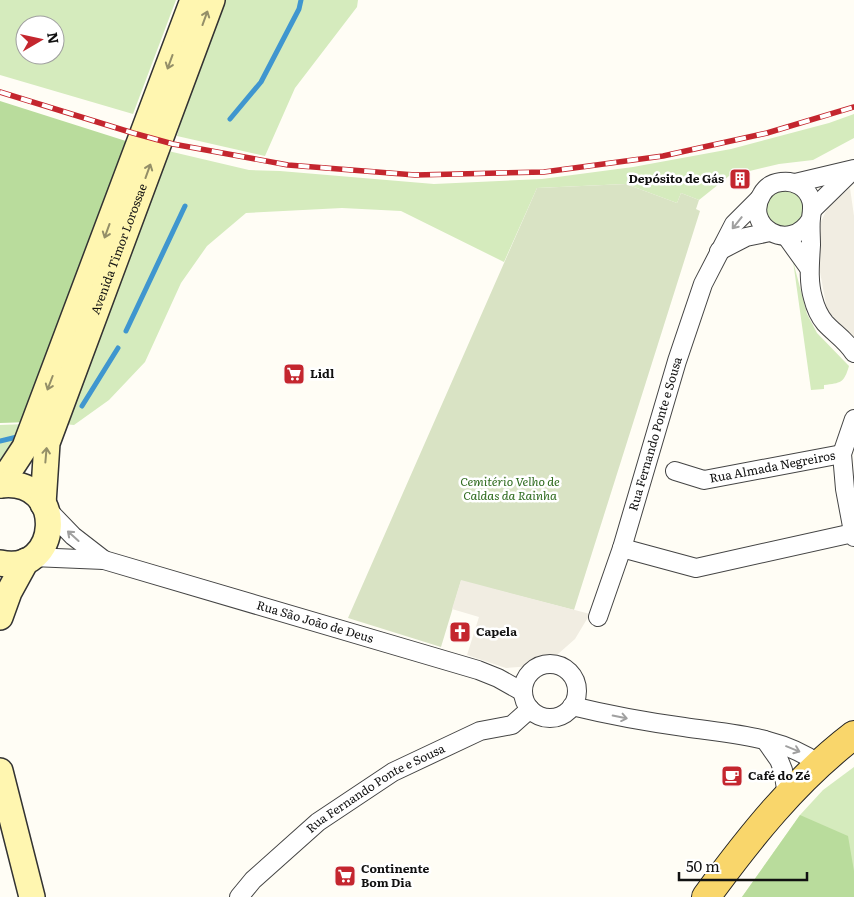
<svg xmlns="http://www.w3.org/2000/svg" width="854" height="897" font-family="Literata,serif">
<rect width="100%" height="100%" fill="#fffdf5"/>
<g fill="#d5ebbd" fill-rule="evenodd">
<path d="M0,0H176L133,114L0,75ZM25,25H55V55H25Z"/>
<path d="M220,0H358L357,7L295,88L265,156L177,136L195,66Z"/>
<path d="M854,114V138L813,160L779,164L729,176L699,200L681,193L677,203L626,184L537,188L504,262L401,211L342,208L246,213L207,246L181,283L145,362L109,400L74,425L63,424L164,150L249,170L280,171L434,184L542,179L633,167L731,149L829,123Z"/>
<path d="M791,185L810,209L792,233L764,221V198Z"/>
<path d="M793,261L807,314L817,333L849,366C844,383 841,383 824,385V389L811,390Z"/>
<path d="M27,424L0,468V425Z"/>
<path d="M854,767V897H742L800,815L823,790Z"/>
</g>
<g fill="#b9dc9c">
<path d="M0,101L129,142L30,422L0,423Z"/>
<path d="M800,815L848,836L854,871V897H742Z"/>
</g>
<path fill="#d9e3c4" d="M626,184L677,203L681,193L699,200L696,209L700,211L574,610L461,581L441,647L348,618L537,188Z"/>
<g fill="#f1ede2">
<path d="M850,188L854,216V339L827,310L818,261L816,232L828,207Z"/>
<path d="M461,580L590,614L575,639L558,654L533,666L506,668L467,655L479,617L452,609Z"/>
</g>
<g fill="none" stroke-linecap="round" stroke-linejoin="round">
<g stroke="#3f96cf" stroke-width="5">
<path d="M230,119L261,82L299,9L301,0"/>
<path d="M126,331L185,206"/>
<path d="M82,406L118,348"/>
<path d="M0,441L21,436"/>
</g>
<g stroke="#444" stroke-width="20">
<g id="street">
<path d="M795,183L854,169"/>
<path d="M813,209L852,171"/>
<path d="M811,219C790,255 742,226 762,194C766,187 773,183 781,182C794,180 807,187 811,200C813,206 812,212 811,218C810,227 811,236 811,245C810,263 808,281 813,298C815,306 820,317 825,323C834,333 846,340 854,353"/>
<path d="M786,236L809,268"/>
<path d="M719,251L746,237L770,232"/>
<path d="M854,419L842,454L845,489L854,537"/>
<path id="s1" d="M675,471L704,480L842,454"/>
<path d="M46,508L73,536L104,560"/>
<path d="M622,548L696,568L853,533"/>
<path id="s2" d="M32,557L104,560L478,670L498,678L523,692"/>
<path id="s3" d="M598,617L622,548L677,361L703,284L734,224L759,199"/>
<circle cx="550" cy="691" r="27"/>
<path d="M572,706C609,715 647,722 684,727C730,734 781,736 819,764"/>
<path d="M765,740L779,760L783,770L787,795"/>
<path id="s4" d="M239,897L253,880L318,822L393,772L480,731L512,725L530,709"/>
</g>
</g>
<g stroke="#333" stroke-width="28">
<g id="secondary">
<path d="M0,485L25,447L193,0"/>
<path d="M0,485C68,476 61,577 0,563"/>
<path id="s5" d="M43,504L47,443L212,0"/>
<path d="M0,617L9,592L26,561"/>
<path d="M0,771L32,897"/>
</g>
</g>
<g stroke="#222" stroke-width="30">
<path id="primary" d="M706,897C750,837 795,780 854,735"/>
</g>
<use href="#street" stroke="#fff" stroke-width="18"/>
<use href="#secondary" stroke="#fff6b0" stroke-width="25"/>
<use href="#primary" stroke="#f9d66b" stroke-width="28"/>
<g stroke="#c4262e" stroke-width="5.5">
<path id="rail" d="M0,92L133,133L173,144L288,165L415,175L544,172L663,156L767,133L854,107"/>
</g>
<use href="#rail" stroke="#fff" stroke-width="4" stroke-dasharray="11" stroke-linecap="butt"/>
</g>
<defs><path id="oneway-shaft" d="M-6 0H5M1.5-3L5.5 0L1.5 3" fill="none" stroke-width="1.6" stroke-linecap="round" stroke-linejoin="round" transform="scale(1.25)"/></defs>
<g stroke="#948f68">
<use href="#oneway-shaft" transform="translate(205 18) rotate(-70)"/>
<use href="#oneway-shaft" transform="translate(170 62) rotate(110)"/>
<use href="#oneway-shaft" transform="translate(148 171) rotate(-70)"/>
<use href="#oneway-shaft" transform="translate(107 231) rotate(110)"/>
<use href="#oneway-shaft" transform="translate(50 383) rotate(111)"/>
<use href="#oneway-shaft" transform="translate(46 455) rotate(-85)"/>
</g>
<g stroke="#a0a0a0">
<use href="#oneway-shaft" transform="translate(737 223) rotate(129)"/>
<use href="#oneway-shaft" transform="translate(73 536) rotate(-138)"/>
<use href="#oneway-shaft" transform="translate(620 717) rotate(11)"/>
<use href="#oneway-shaft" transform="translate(793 749) rotate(22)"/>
</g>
<defs>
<g id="building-square" transform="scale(1.125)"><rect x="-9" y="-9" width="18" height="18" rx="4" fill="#c4262e" stroke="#fff"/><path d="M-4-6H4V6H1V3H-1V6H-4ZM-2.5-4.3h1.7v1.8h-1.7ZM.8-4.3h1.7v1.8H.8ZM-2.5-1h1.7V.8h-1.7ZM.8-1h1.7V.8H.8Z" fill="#fff"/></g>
<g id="supermarket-square" transform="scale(1.125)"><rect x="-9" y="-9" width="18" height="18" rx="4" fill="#c4262e" stroke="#fff"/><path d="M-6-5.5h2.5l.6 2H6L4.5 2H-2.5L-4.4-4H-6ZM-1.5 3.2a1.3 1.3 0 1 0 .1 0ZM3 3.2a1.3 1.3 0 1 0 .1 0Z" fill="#fff"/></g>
<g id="church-square" transform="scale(1.125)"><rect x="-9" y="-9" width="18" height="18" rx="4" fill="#c4262e" stroke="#fff"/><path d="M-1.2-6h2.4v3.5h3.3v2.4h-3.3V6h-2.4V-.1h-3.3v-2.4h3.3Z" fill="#fff"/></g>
<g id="cafe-square" transform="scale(1.125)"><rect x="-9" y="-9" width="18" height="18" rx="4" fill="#c4262e" stroke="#fff"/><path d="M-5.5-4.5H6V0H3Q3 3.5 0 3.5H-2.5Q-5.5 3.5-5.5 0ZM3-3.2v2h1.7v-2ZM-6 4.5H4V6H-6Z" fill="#fff"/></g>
</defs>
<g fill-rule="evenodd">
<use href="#building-square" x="740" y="179"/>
<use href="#supermarket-square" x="294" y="374"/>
<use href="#church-square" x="460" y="632"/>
<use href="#cafe-square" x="732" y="776"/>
<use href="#supermarket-square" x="345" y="876"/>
</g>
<g text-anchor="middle" stroke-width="5" stroke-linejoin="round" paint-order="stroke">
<g font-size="12" font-weight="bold" fill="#111" stroke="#fff" text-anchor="start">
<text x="724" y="183" text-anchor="end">Depósito de Gás</text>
<text x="310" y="378">Lidl</text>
<text x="476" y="636">Capela</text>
<text x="748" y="780">Café do Zé</text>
<text x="361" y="873">Continente<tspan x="361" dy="14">Bom Dia</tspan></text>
</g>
<g font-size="12" fill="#111" stroke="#fff">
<text dy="4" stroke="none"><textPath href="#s5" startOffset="268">Avenida Timor Lorossae</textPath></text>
<text dy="4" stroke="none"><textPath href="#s3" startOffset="192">Rua Fernando Ponte e Sousa</textPath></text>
<text dy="4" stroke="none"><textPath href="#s1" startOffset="100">Rua Almada Negreiros</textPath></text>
<text dy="4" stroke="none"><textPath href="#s2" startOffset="292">Rua São João de Deus</textPath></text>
<text dy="4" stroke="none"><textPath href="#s4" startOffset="176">Rua Fernando Ponte e Sousa</textPath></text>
</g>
<g font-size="12" font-style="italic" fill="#2f6b1f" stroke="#fff">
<text x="510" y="486">Cemitério Velho de<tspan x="510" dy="14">Caldas da Rainha</tspan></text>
</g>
</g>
<g transform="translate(40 40) rotate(81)"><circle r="24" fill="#ffffff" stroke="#a0a0a0"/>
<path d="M0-4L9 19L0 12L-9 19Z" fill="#c4262e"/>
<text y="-8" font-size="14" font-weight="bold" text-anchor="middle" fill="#111111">N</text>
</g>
<path d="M679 872v8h128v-8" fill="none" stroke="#111111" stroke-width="2.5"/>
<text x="686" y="872" font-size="15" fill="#111111" stroke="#ffffff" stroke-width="4" paint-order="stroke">50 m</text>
</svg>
